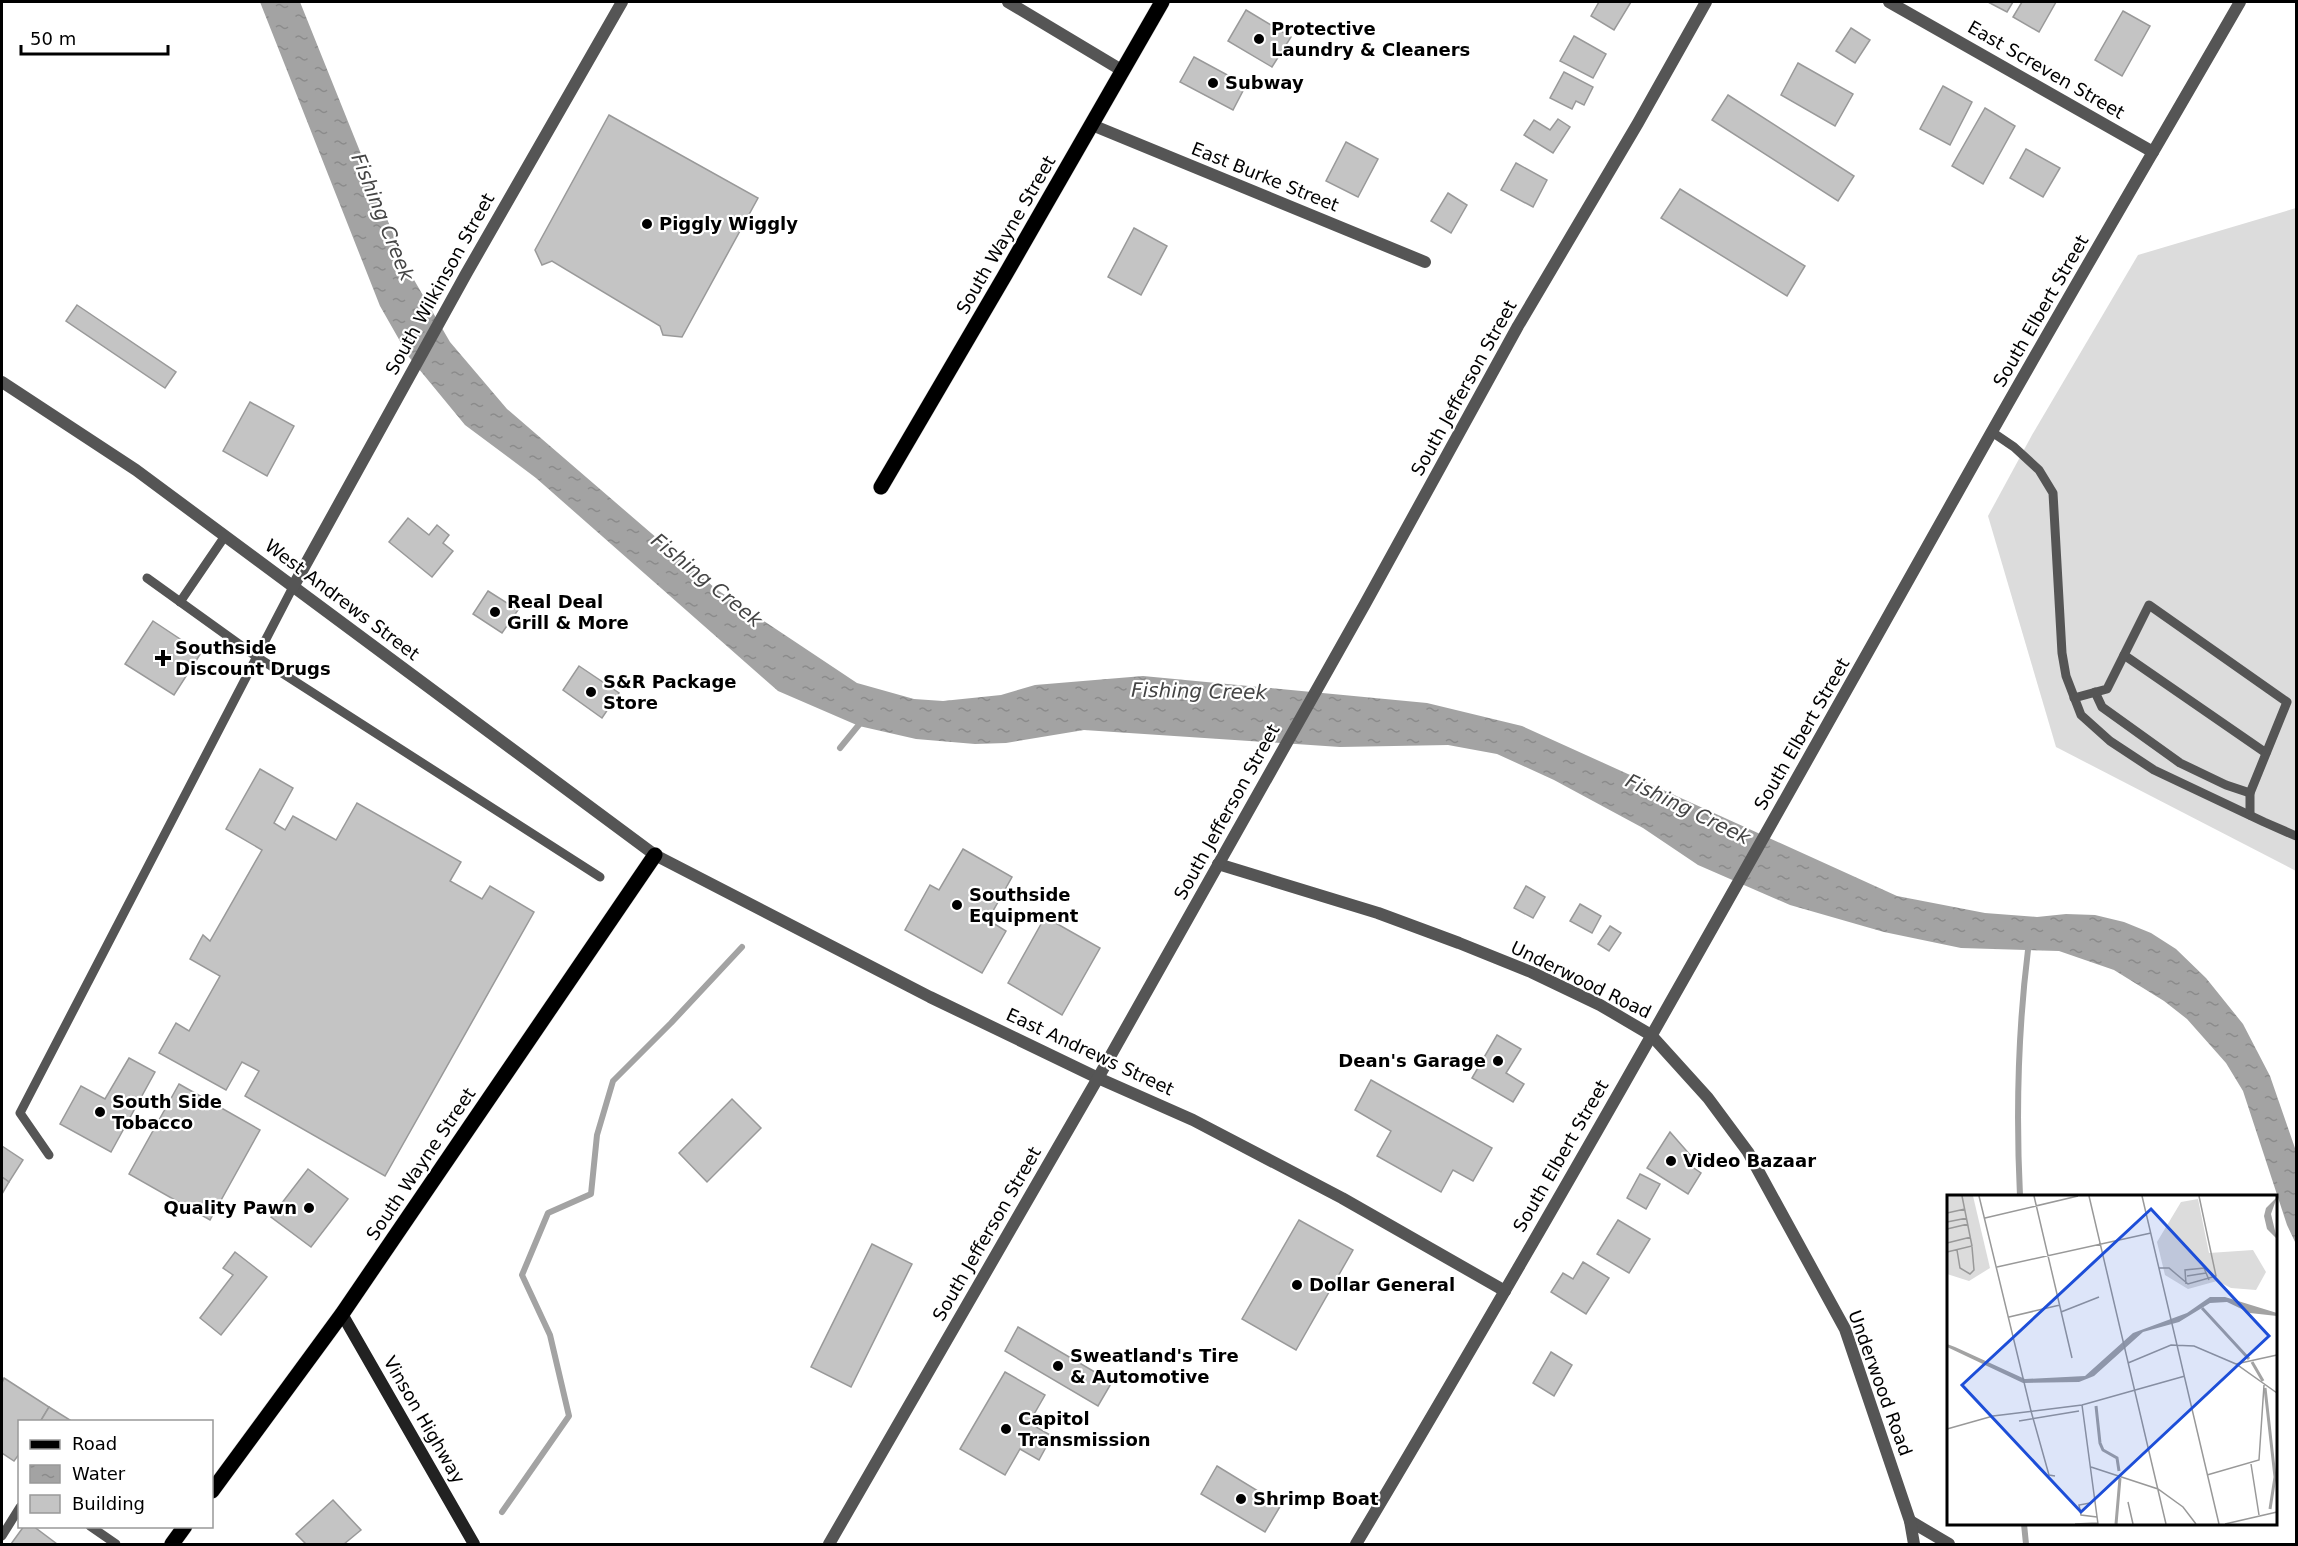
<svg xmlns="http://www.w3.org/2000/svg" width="2298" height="1546" font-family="'DejaVu Sans',sans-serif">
<defs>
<pattern id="water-ripples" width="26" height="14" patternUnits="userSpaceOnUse" patternTransform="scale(1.5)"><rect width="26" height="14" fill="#a3a3a3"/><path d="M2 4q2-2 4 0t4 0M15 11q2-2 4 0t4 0" fill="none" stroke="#8b8b8b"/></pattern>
</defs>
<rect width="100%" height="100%" fill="#fff"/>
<path fill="#dcdcdc" d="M2296,208V871L2056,747L1988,516L2032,435L2138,255Z"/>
<path fill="url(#water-ripples)" d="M260,2H300L406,266L450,342L507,409L716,589L857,683L914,699L943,701L1001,695L1035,685L1143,676L1427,703L1522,726L1897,896L1985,913L2037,917L2066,914L2095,915L2124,922L2151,933L2176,949L2206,978L2243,1024L2270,1076L2296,1151V1244L2287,1225L2243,1091L2226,1063L2187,1019L2164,1001L2114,970L2059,951L1961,948L1884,932L1790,905L1698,865L1643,828L1554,780L1497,754L1448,745L1340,747L1084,730L1006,743L975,744L916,739L859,726L778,691L536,478L465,425L409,357L380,306Z"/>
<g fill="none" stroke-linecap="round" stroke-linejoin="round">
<g stroke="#a3a3a3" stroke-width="6">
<path d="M840,748L862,721"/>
<path d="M2020,1196C2016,1115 2018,1031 2028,950"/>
<path d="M502,1512L569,1416L550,1335L522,1275L548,1213L591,1194L597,1135L613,1081L671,1023L742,947"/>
<path d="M2024,1524L2026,1544"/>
</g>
</g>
<g fill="#c4c4c4" stroke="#999" stroke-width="1.5">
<path d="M1599,2H1631L1614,30L1591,16Z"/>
<path d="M1988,2H2013L2007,12Z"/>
<path d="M2022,2H2056L2039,32L2013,17Z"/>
<path d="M1246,10L1291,37L1272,67L1228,41Z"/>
<path d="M2123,11L2150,26L2122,76L2095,60Z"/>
<path d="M1851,28L1870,40L1855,63L1836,51Z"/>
<path d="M1574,36L1606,54L1593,78L1560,61Z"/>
<path d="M1194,57L1246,85L1233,110L1180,82Z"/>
<path d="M1798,63L1853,94L1835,126L1781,95Z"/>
<path d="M1564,72L1593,87L1584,105L1576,101L1572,109L1550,98Z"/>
<path d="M1943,86L1972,102L1950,145L1920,129Z"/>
<path d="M1728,95L1854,176L1838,201L1712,120Z"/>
<path d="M1985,108L2015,126L1983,184L1952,166Z"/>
<path d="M609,115L758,198L682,337L663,335L660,326L552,261L542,265L535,250Z"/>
<path d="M1558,119L1570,127L1553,153L1524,135L1534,120L1550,130Z"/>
<path d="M1346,142L1378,159L1358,197L1326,181Z"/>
<path d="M2026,149L2060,168L2043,197L2010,178Z"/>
<path d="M1516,163L1547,180L1533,207L1501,190Z"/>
<path d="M1680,189L1805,266L1787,296L1661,218Z"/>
<path d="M1448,193L1467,205L1451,233L1431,221Z"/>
<path d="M1134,228L1167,246L1141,295L1108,277Z"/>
<path d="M77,305L176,372L165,388L66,321Z"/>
<path d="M250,402L294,426L267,476L223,451Z"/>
<path d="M408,518L429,535L437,525L449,535L443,543L453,551L432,577L389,542Z"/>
<path d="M488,591L518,610L502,633L473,614Z"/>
<path d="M153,621L201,653L174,695L125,664Z"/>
<path d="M579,666L619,693L602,718L563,690Z"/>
<path d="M260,769L293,788L274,823L285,830L293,816L336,840L357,803L461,862L450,881L482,899L490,886L534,912L385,1176L245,1096L259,1071L242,1062L226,1090L159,1053L176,1023L189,1031L220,976L190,959L203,935L210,941L262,850L226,829Z"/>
<path d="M963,849L1012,877L988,920L1006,931L982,973L905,930L930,885L939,890Z"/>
<path d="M1526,886L1545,897L1533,918L1514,908Z"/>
<path d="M1580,904L1601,916L1592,933L1570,921Z"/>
<path d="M1045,917L1100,948L1062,1015L1008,983Z"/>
<path d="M1610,926L1621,933L1609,951L1598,944Z"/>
<path d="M1497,1035L1521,1049L1506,1073L1524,1084L1513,1102L1472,1078Z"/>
<path d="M129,1058L155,1072L111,1152L60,1124L81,1086L105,1099Z"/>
<path d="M1371,1080L1492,1148L1473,1181L1453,1170L1441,1192L1377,1156L1391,1131L1355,1110Z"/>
<path d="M179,1084L260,1130L210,1220L129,1174Z"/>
<path d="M732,1099L761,1128L707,1182L679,1153Z"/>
<path d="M1670,1132L1692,1157L1688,1164L1701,1173L1688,1194L1647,1168Z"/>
<path d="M2,1146L23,1160L9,1182L2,1177Z"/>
<path d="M308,1169L348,1199L311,1247L271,1217Z"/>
<path d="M1640,1174L1660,1184L1646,1209L1627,1198Z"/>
<path d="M2,1177L9,1182L2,1194Z"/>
<path d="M1299,1220L1353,1250L1296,1350L1242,1319Z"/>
<path d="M1618,1220L1650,1239L1629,1273L1597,1254Z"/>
<path d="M872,1244L912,1264L851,1387L811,1367Z"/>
<path d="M235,1252L267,1277L221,1335L200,1318L233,1275L223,1268Z"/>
<path d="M1583,1262L1609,1278L1586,1314L1551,1292L1563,1273L1573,1279Z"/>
<path d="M1018,1327L1112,1382L1098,1406L1005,1351Z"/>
<path d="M1551,1352L1572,1365L1554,1396L1533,1383Z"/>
<path d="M1005,1372L1045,1395L1029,1423L1052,1436L1039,1460L1020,1449L1005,1475L960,1449Z"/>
<path d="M4,1378L49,1407L40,1422H20V1453L14,1461L2,1453V1383Z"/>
<path d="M49,1407L70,1420L69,1422H40Z"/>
<path d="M1217,1466L1281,1505L1265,1532L1201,1494Z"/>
<path d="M333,1500L361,1530L344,1544H306L296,1534Z"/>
<path d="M24,1526H33L57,1544H11Z"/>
</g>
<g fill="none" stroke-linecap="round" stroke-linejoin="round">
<g stroke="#dbdbdb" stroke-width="16">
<g id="primary">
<path d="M881,487L1004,277L1162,2"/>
<path d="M212,1491L342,1314L655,855"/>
<path d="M172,1544L185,1526"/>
</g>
</g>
<g stroke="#555" stroke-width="9">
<path d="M1992,432L2014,447L2039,470L2053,493L2062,653L2066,676L2081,715L2110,741L2154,770L2264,822L2296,836"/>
<path d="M147,578L257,657L600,877"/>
<path d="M180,602L225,536"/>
<path d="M2124,655L2266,753"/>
<path d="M2095,692L2102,707L2180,763L2226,785L2250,793"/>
<path d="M2074,698L2107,689L2149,605L2287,702L2250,793V815"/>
<path d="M49,1155L20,1113L293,587"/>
<path d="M90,1526L116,1544"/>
<path d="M2,1536L20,1507"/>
</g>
<g stroke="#555" stroke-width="12">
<path d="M1008,2L1123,71"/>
<path d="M1092,125L1425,262"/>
<path d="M1910,1521L1949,1544"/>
</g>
<g stroke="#555" stroke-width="12">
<path d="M1889,2L2153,152"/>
<path d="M2,382L136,470L655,855L930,997L1098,1078L1193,1120L1342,1198L1505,1291"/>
<path d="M293,587L466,274L622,2"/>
<path d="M1218,864L1378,913L1459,943L1531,972L1600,1005L1651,1035L1708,1098L1748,1152L1845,1329L1910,1521L1914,1544"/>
<path d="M829,1544L1098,1078L1365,604L1518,326L1638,123L1706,2"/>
<path d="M1356,1544C1574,1179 1781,806 1990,435C2072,290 2157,146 2240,2"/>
</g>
<path stroke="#222" stroke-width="12" d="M342,1314L474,1544"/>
<use href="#primary" stroke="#000" stroke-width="15"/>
</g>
<g fill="#000" stroke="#fff" stroke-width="2">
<circle cx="1259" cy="39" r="6"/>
<circle cx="1213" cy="83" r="6"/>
<circle cx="647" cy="224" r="6"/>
<circle cx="495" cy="612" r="6"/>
<path d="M160 649h6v6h6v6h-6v6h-6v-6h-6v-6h6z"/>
<circle cx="591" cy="692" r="6"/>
<circle cx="957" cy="905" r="6"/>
<circle cx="1498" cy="1061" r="6"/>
<circle cx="100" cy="1112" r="6"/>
<circle cx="1671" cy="1161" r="6"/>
<circle cx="309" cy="1208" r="6"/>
<circle cx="1297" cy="1285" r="6"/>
<circle cx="1058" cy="1366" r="6"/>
<circle cx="1006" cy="1429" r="6"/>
<circle cx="1241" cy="1499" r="6"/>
</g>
<g text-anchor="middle" stroke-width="4.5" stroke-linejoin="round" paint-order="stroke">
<g font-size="18" font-weight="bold" fill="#000" stroke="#fff" text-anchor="start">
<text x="1271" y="35">Protective<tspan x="1271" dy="21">Laundry &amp; Cleaners</tspan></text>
<text x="1225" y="89">Subway</text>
<text x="659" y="230">Piggly Wiggly</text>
<text x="507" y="608">Real Deal<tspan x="507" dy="21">Grill &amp; More</tspan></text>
<text x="175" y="654">Southside<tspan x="175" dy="21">Discount Drugs</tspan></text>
<text x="603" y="688">S&amp;R Package<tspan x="603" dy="21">Store</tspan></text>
<text x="969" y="901">Southside<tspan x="969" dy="21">Equipment</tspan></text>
<text x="1486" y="1067" text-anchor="end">Dean's Garage</text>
<text x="112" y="1108">South Side<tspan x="112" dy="21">Tobacco</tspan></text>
<text x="1683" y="1167">Video Bazaar</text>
<text x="297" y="1214" text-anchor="end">Quality Pawn</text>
<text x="1309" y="1291">Dollar General</text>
<text x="1070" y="1362">Sweatland's Tire<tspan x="1070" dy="21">&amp; Automotive</tspan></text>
<text x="1018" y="1425">Capitol<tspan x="1018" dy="21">Transmission</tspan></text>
<text x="1253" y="1505">Shrimp Boat</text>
</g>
<g font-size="18" fill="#000" stroke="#fff">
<text transform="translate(2046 70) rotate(30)" y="6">East Screven Street</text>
<text transform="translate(1265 177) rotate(22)" y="6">East Burke Street</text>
<text transform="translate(1006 235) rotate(-60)" y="6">South Wayne Street</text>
<text transform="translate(440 284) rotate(-61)" y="6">South Wilkinson Street</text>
<text transform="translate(2041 311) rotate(-60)" y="6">South Elbert Street</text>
<text transform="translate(1464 388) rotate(-61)" y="6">South Jefferson Street</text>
<text transform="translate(342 600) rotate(37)" y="6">West Andrews Street</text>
<text transform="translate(1802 734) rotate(-60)" y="6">South Elbert Street</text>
<text transform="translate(1227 812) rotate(-61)" y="6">South Jefferson Street</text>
<text transform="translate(1581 980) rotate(26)" y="6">Underwood Road</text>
<text transform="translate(1090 1052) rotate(25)" y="6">East Andrews Street</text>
<text transform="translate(1561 1156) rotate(-60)" y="6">South Elbert Street</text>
<text transform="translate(421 1164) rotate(-56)" y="6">South Wayne Street</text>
<text transform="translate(987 1234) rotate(-60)" y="6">South Jefferson Street</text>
<text transform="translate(1880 1383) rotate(70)" y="6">Underwood Road</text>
<text transform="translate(424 1420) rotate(60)" y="6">Vinson Highway</text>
</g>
<g font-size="20" font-style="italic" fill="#444" stroke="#fff">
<text transform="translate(383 217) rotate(68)" y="7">Fishing Creek</text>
<text transform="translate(707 580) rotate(39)" y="7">Fishing Creek</text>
<text transform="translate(1199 691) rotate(1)" y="7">Fishing Creek</text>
<text transform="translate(1688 809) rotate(26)" y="7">Fishing Creek</text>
</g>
</g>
<g transform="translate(1947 1195)">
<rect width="330" height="330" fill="#fff"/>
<path d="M0,1H26L43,73L22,86L0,79Z" fill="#dcdcdc"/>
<path d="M251,4L262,58L306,55L319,77L309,95L284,93L270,86L241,94L218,80L210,47L234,7Z" fill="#dcdcdc"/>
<path d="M330,2L324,19L330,44L320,34L317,21L319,13ZM263,102H278L330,118V121L303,118L280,107L263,108L232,127L196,137L147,181L132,187L76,188L0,152V149L8,152L78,184L138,181L186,138L240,118Z" fill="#a3a3a3"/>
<path fill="none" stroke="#a3a3a3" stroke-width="3" d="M255,113L302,164M305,167L316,186M318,193L328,282L323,314M149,211L153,248L156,255L170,263L172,276M169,329L173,283"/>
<path fill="none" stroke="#999" stroke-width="1.5" d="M32,1L84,216L102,280L108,281M87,1L125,163M142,1L219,329M195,1L272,329M0,18L18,14M38,23L131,1M0,27L20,23M0,34L21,29M0,48L24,42M10,55L13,73L23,79L27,75L25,52M0,57L25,51L15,1M50,72L204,38M212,73H222L241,89L269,81L252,1M240,81L259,78M239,89L238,75L257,73L262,85M114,117L152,102M62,122L113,110M181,168L224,150L247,151L289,169L330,198M289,169L330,160M135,210L151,329M72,226L132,216M0,234L46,221L135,210L238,181M304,269L312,320M144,272L211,294L236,312L249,329M260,280L312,265L317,190M181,307L186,329M143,308L132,310L134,320L150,322M128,329L151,328M278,329L330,317"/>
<path fill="#1d4ed8" fill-opacity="0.15" stroke="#1d4ed8" stroke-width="3" d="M204,14L322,141L134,317L15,190Z"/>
<rect width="330" height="330" fill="none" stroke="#000" stroke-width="3"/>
</g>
<rect width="2298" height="1546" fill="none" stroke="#000000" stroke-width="6"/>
<rect x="18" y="1420" width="195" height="108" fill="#ffffff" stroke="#999999" stroke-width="1.5"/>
<rect x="30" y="1440" width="30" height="9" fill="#000000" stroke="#999999" stroke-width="1.5"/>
<text x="72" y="1450" font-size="18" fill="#000000">Road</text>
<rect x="30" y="1465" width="30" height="18" fill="url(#water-ripples)" stroke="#999999" stroke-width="1.5"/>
<text x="72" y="1480" font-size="18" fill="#000000">Water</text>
<rect x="30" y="1495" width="30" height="18" fill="#c4c4c4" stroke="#999999" stroke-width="1.5"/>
<text x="72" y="1510" font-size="18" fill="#000000">Building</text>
<path d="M21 45v9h147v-9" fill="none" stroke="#000000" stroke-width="3"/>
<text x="30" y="45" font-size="18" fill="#000000" stroke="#ffffff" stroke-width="4.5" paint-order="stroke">50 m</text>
</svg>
